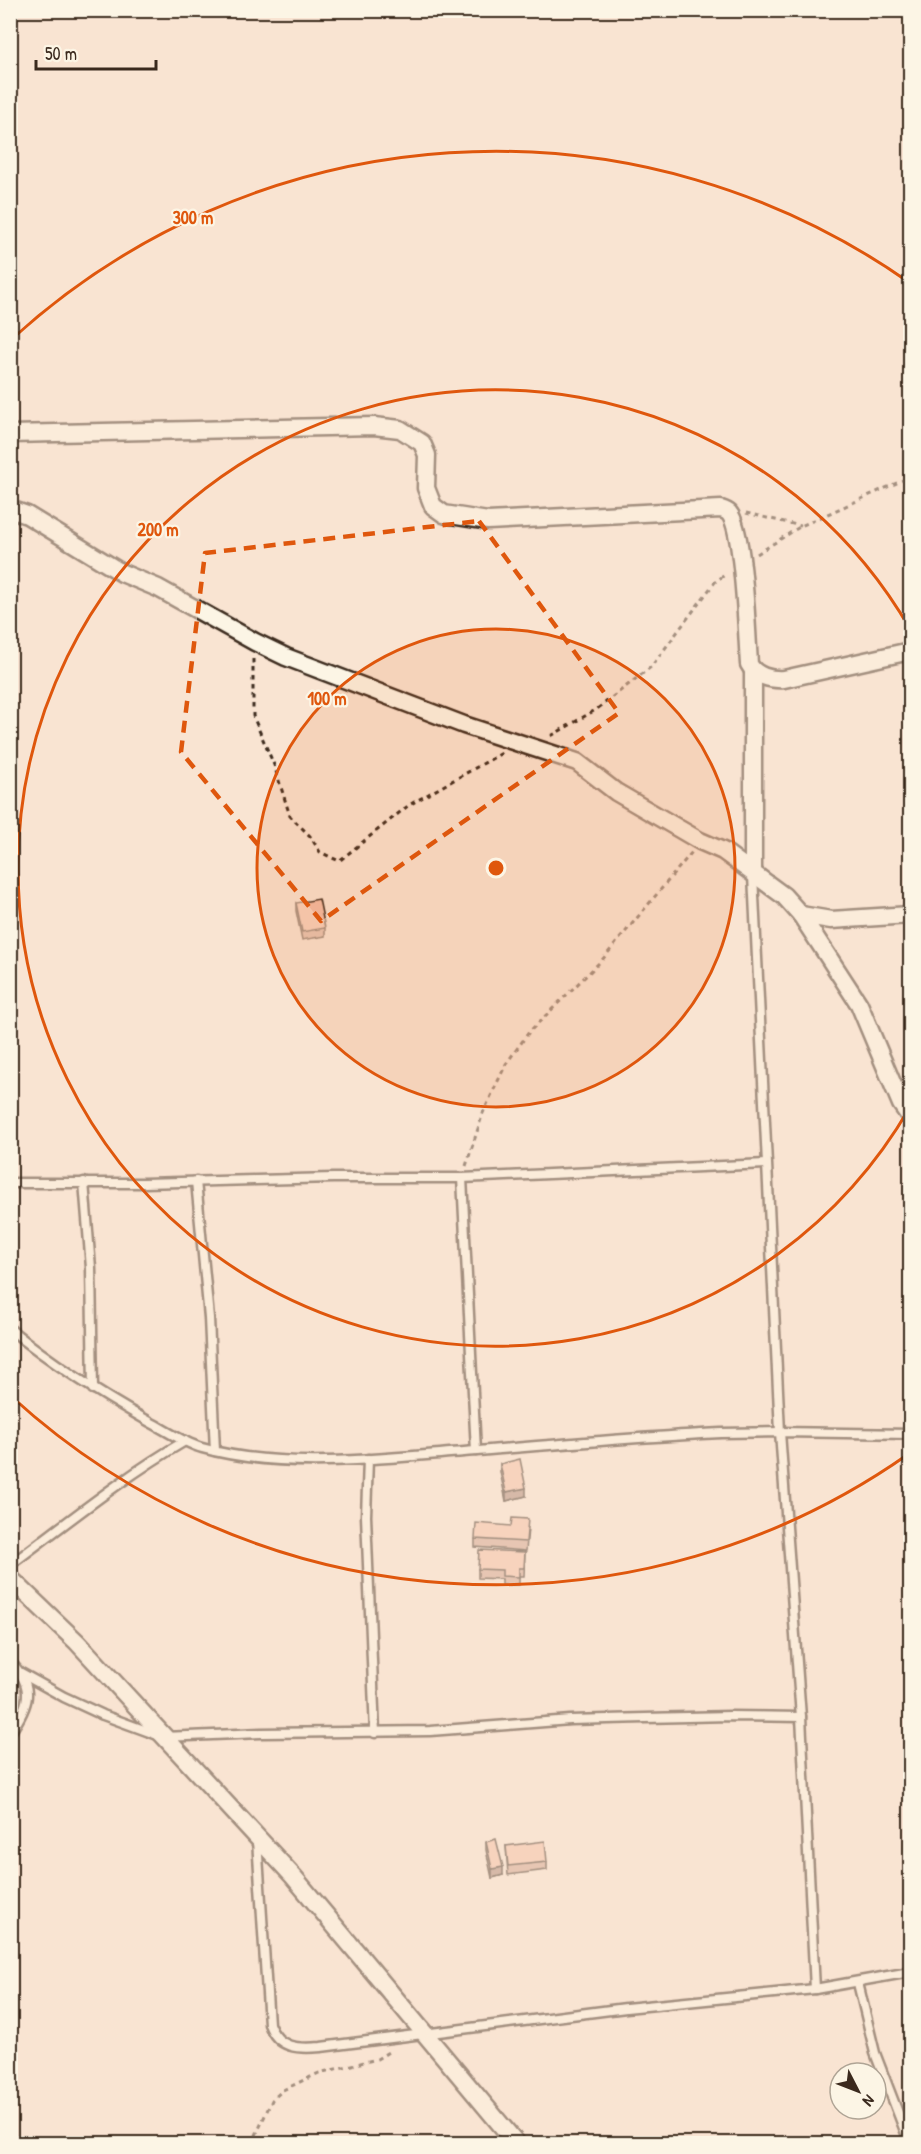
<svg xmlns="http://www.w3.org/2000/svg" width="921" height="2154" font-family="'Patrick Hand',sans-serif">
<rect width="100%" height="100%" fill="#f9e4d2"/>
<filter id="ink" filterUnits="userSpaceOnUse"><feTurbulence type="fractalNoise" baseFrequency=".0167" numOctaves="2"/><feDisplacementMap in="SourceGraphic" scale="12" xChannelSelector="R" yChannelSelector="G"/><feConvolveMatrix kernelMatrix="1 2 1 2 8 2 1 2 1" color-interpolation-filters="sRGB"/></filter>
<g filter="url(#ink)">
<g fill="none" stroke-linecap="round" stroke-linejoin="round">
<g stroke="#3b2a1e" stroke-width="13">
<g id="lane">
<path d="M753,875L780,1432L801,1717L815,1989"/>
<path d="M462,1178L476,1451"/>
<path d="M196,1181L209,1318L215,1451"/>
<path d="M84,1182L91,1268L93,1389"/>
<path d="M10,1183H144L333,1178H462L766,1164"/>
<path d="M10,1329C54,1365 100,1394 150,1422C167,1431 184,1443 202,1448C287,1472 391,1457 477,1451C559,1444 640,1437 721,1433L780,1432L910,1434"/>
<path d="M368,1459L366,1516L375,1733"/>
<path d="M10,1565C68,1522 123,1477 185,1441"/>
<path d="M10,1662C37,1687 28,1707 10,1733"/>
<path d="M21,1673L64,1697L103,1715L163,1737L262,1733L430,1731L570,1720L645,1718L730,1716L801,1717"/>
<path d="M257,1840L269,2024C278,2049 298,2049 321,2047L626,2008L815,1989L910,1972"/>
<path d="M858,1983L875,2053L910,2144"/>
</g>
</g>
<g stroke="#3b2a1e" stroke-width="21">
<g id="street">
<path d="M10,434L374,426L400,429L422,443L427,455L426,488L433,506L444,514L488,521L721,509C724,510 727,511 729,513C744,530 747,637 749,664C755,676 771,680 784,679L910,651"/>
<path d="M10,509L27,515L122,573L158,588L255,642L286,657L464,725L577,762L616,792L700,841L723,851L784,896L801,915L859,1004L901,1104L910,1117"/>
<path d="M753,671V872"/>
<path d="M801,915L831,920L910,915"/>
<path d="M10,1578L77,1642L293,1876L517,2144"/>
</g>
</g>
<g stroke="#3b2a1e" stroke-width="3" stroke-dasharray="4.5 4.5" stroke-linecap="butt">
<path d="M746,513L801,526"/>
<path d="M757,554L801,526L910,477"/>
<path d="M253,659V716L274,765L290,816L310,836L320,852L339,861L409,805L502,753"/>
<path d="M551,736L597,709L651,667L715,582L726,574"/>
<path d="M466,1166L483,1113L506,1064L529,1032L602,960L692,852"/>
<path d="M252,2144L272,2100L283,2090L319,2073L377,2059L390,2051"/>
</g>
<use href="#lane" stroke="#fcf5e5" stroke-width="8"/>
<use href="#street" stroke="#fcf5e5" stroke-width="16"/>
</g>
<g fill="#d1a38e" stroke="#3b2a1e" stroke-width="1.5">
<path d="M296,903L325,928V936L302,940L296,911Z"/>
<path d="M500,1464L526,1496L506,1501L500,1472Z"/>
<path d="M528,1528L526,1551L475,1547V1539Z"/>
<path d="M525,1552L524,1576H519V1585H502V1579L478,1578V1569Z"/>
<path d="M486,1842L503,1875L492,1878L486,1850Z"/>
<path d="M506,1846L547,1862V1870L508,1875Z"/>
</g>
<g fill="#aa8574" stroke="#3b2a1e" stroke-width="1.5">
<path d="M526,1488V1496L506,1501V1492Z"/>
<path d="M503,1867V1875L492,1878V1869Z"/>
</g>
<g fill="#f3bea5" stroke="#3b2a1e" stroke-width="1.5">
<path d="M319,899L325,928L302,932L296,903Z"/>
<path d="M520,1459L526,1488L506,1492L500,1464Z"/>
<path d="M512,1518L528,1519L526,1542L475,1539L476,1523L511,1526Z"/>
<path d="M479,1550L525,1552L524,1568H519V1577L502,1576V1570L478,1569Z"/>
<path d="M496,1839L503,1867L492,1869L486,1842Z"/>
<path d="M545,1841L547,1862L508,1866L506,1846Z"/>
</g>
</g>
<path d="M0 0H921V2154H0ZM479,521L619,713L321,921L181,752L205,553Z" fill="#f9e4d2" fill-opacity=".55" fill-rule="evenodd"/>
<path fill="none" stroke="#df570d" stroke-width="4.5" stroke-dasharray="12 8" stroke-linejoin="round" d="M479,521L619,713L321,921L181,752L205,553Z"/>
<circle cx="496" cy="868" r="239" fill="#df570d" fill-opacity=".12"/>
<g fill="none" stroke="#df570d" stroke-width="3">
<circle cx="496" cy="868" r="239"/>
<path d="M910 1107A478 478 0 1 1 910 629"/>
<path d="M907 1455A717 717 0 0 1 12 1397M12 339A717 717 0 0 1 907 281"/>
</g>
<circle cx="496" cy="868" r="9" fill="#df570d" stroke="#fcf5e5" stroke-width="3"/>
<g font-size="18" text-anchor="middle" font-weight="bold" fill="#df570d" stroke="#fcf5e5" stroke-width="4.5" stroke-linejoin="round" paint-order="stroke">
<text x="193" y="224">300 m</text>
<text x="158" y="536">200 m</text>
<text x="327" y="705">100 m</text>
</g>
<rect width="921" height="2154" fill="none" stroke="#fcf5e5" stroke-width="36"/>
<rect x="18" y="18" width="885" height="2118" fill="none" stroke="#3b2a1e" stroke-width="2" filter="url(#ink)"/>
<g transform="translate(858 2091) rotate(132)"><circle r="28" fill="#fcf5e5" stroke="#afa495" stroke-width="1.5"/>
<path d="M0-4.5L10 22L0 15L-10 22Z" fill="#3b2a1e"/>
<text y="-9" font-size="16" font-weight="bold" text-anchor="middle" fill="#3b2a1e">N</text>
</g>
<path d="M36 60v9h120v-9" fill="none" stroke="#3b2a1e" stroke-width="3"/>
<text x="45" y="60" font-size="18" fill="#3b2a1e" stroke="#fcf5e5" stroke-width="4.5" paint-order="stroke">50 m</text>
</svg>
